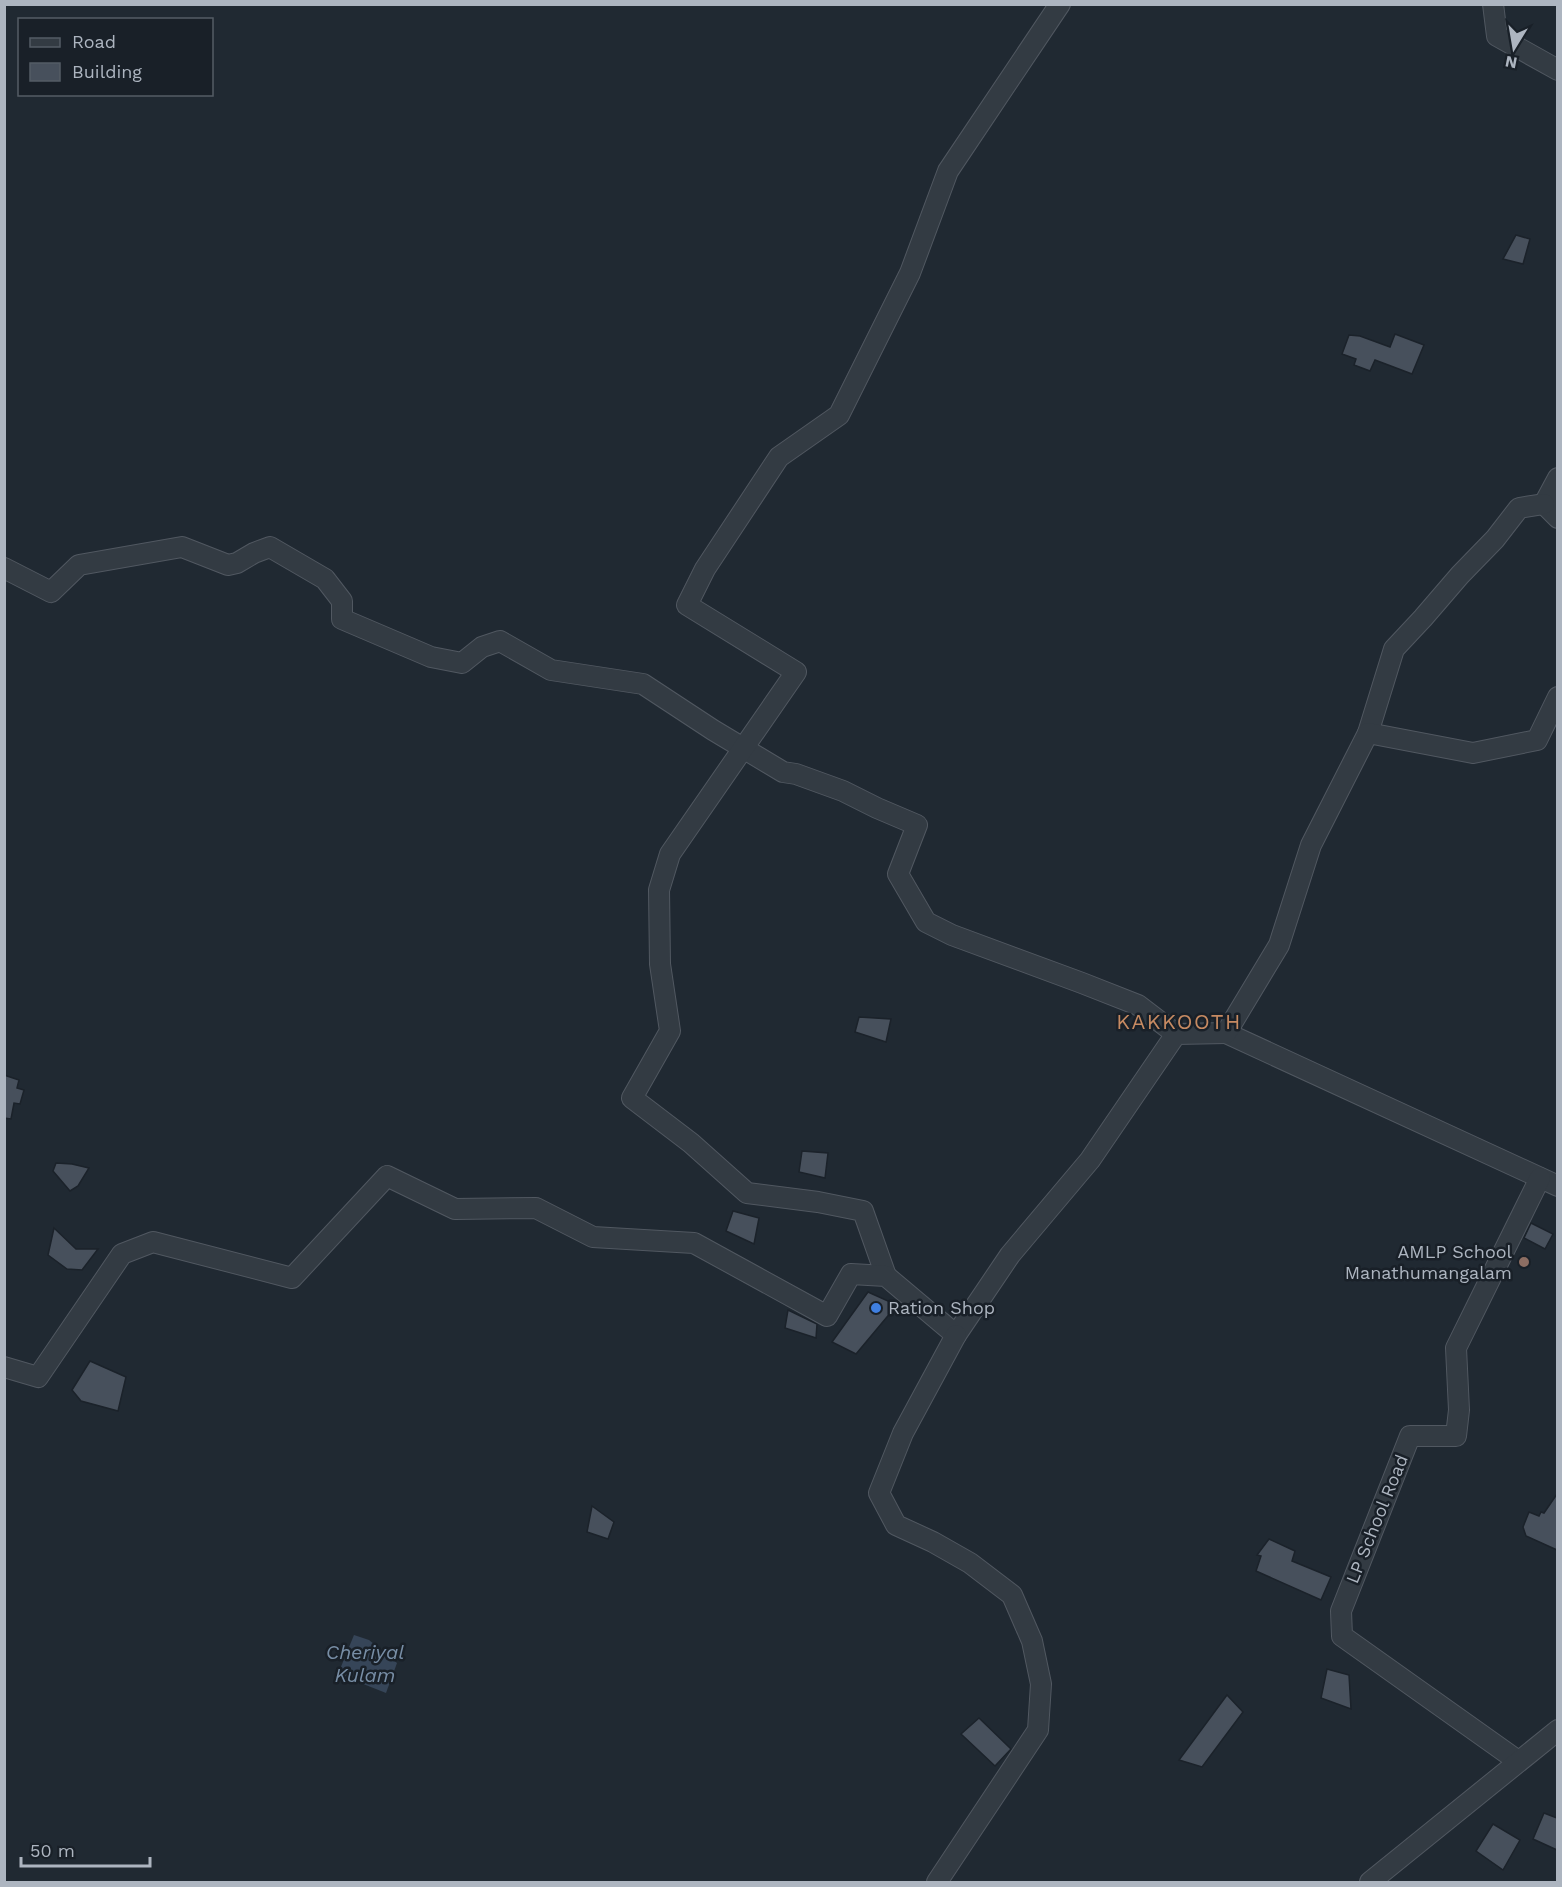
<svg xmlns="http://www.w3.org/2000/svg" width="1562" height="1887" font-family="'Work Sans',sans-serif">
<rect width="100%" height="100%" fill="#202932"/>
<path fill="#364558" d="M354,1635L369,1640L397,1663L386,1693L338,1674Z"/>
<g fill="#47505c" stroke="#1b222a" stroke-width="1.5">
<path d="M1516,235L1530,239L1523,264L1503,259Z"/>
<path d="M1395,334L1424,345L1412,374L1375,360L1370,371L1354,365L1356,359L1342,354L1349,335L1360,336L1390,347Z"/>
<path d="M859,1017L891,1019L886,1042L855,1032Z"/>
<path d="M4,1075L19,1080L17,1088L24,1090L20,1104L14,1103L11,1119L4,1118Z"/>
<path d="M802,1151L828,1153L825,1178L799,1172Z"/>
<path d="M56,1163L72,1164L89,1168L78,1186L70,1191L53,1171Z"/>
<path d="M733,1211L759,1218L754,1244L726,1231Z"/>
<path d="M1531,1223L1553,1234L1545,1249L1524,1238Z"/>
<path d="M54,1228L76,1249H98L82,1270L67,1269L48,1255Z"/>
<path d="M868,1292L897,1305L856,1354L832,1342Z"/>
<path d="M788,1310L817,1324L816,1338L785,1328Z"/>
<path d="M90,1361L126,1377L118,1411L81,1401L72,1390Z"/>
<path d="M1557,1494V1550L1526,1536L1523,1527L1529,1512L1539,1516L1541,1512L1544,1513Z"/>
<path d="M592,1506L614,1522L608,1539L587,1532Z"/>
<path d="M1269,1539L1295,1551L1292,1561L1331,1577L1321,1600L1256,1571L1261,1556L1257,1555Z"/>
<path d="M1327,1669L1349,1675L1351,1709L1321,1698Z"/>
<path d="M1227,1695L1243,1712L1202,1767L1179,1760Z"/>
<path d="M979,1718L1011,1749L995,1766L961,1734Z"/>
<path d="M1544,1813L1557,1818V1850L1533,1839Z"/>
<path d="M1493,1824L1520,1840L1503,1870L1476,1851Z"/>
</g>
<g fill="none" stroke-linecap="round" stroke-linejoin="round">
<g stroke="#515861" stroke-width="22">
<g id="minor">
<path d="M1493,4L1497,36L1558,70"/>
<path d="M1558,478L1544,504L1558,518"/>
<path d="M4,568L51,592L79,565L182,547L228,565L237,563L254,553L270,547L325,579L342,601V619L431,657L462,663L482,647L500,641L551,670L643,684L713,730L783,772L796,774L843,791L877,808L917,825L898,874L926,922L952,935L1082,983L1138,1005L1176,1034"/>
<path d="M1368,733L1394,649L1423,618L1460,575L1495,539L1519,508L1544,504"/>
<path d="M1226,1033L1558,1186"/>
<path d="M886,1276L863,1211L818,1202L747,1193L691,1143L632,1098L670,1031L660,964L659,890L670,854L796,672L687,605L705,569L779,457L839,415L910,273L948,171L1060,4"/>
<path d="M4,1367L38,1377L122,1254L153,1242L292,1278L387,1176L455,1209L536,1208L593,1237L694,1243L827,1316L851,1274L886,1276L956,1335L1010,1255L1090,1160L1176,1034L1226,1033L1279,945L1311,845L1368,733L1473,753L1537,740L1558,697"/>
<path d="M1518,1761L1342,1636L1341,1611L1410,1436H1456L1459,1410L1456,1348L1540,1178"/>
<path d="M937,1882L1038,1730L1041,1684L1032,1641L1012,1595L970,1563L933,1542L896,1525L879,1493L903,1433L956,1335"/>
<path d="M1370,1882L1558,1730"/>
</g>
</g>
<use href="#minor" stroke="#333b43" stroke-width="20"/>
</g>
<circle fill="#8d6e63" stroke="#192028" stroke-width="2" cx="1524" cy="1262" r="6"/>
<circle fill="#3f7fe0" stroke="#192028" stroke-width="2" cx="876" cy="1308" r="6"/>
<g text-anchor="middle" stroke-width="5" stroke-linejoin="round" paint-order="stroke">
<g font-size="18" fill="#adb5c0" stroke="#192028" text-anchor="end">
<text x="1512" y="1258">AMLP School<tspan x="1512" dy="21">Manathumangalam</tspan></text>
<text x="888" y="1314" text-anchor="start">Ration Shop</text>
</g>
<g font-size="18" fill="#adb5c0" stroke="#192028">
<text transform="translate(1377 1519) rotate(-68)" y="6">LP School Road</text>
</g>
<g font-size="20" font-style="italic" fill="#788ea6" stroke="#192028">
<text x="365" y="1659">Cheriyal<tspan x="365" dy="23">Kulam</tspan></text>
</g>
<g font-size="21" letter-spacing="1.5" fill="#c68a62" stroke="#192028">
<text x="1179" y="1029">KAKKOOTH</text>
</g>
</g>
<rect width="1562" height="1887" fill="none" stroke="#adb5c0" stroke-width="12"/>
<rect x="18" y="18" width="195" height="78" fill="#192028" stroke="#545c65" stroke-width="1.5"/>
<rect x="30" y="38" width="30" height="9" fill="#333b43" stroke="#545c65" stroke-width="1.5"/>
<text x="72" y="48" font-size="18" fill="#adb5c0">Road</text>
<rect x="30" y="63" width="30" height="18" fill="#47505c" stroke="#545c65" stroke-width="1.5"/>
<text x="72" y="78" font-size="18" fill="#adb5c0">Building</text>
<g transform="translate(1514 48) rotate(191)" stroke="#192028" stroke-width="4.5" paint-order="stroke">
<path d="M0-4.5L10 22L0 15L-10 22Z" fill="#adb5c0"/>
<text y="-9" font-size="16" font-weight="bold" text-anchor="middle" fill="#adb5c0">N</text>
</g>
<path d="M21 1857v9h129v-9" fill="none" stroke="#adb5c0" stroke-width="3"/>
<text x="30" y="1857" font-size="18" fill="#adb5c0" stroke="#192028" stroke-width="4.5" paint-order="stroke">50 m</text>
</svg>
